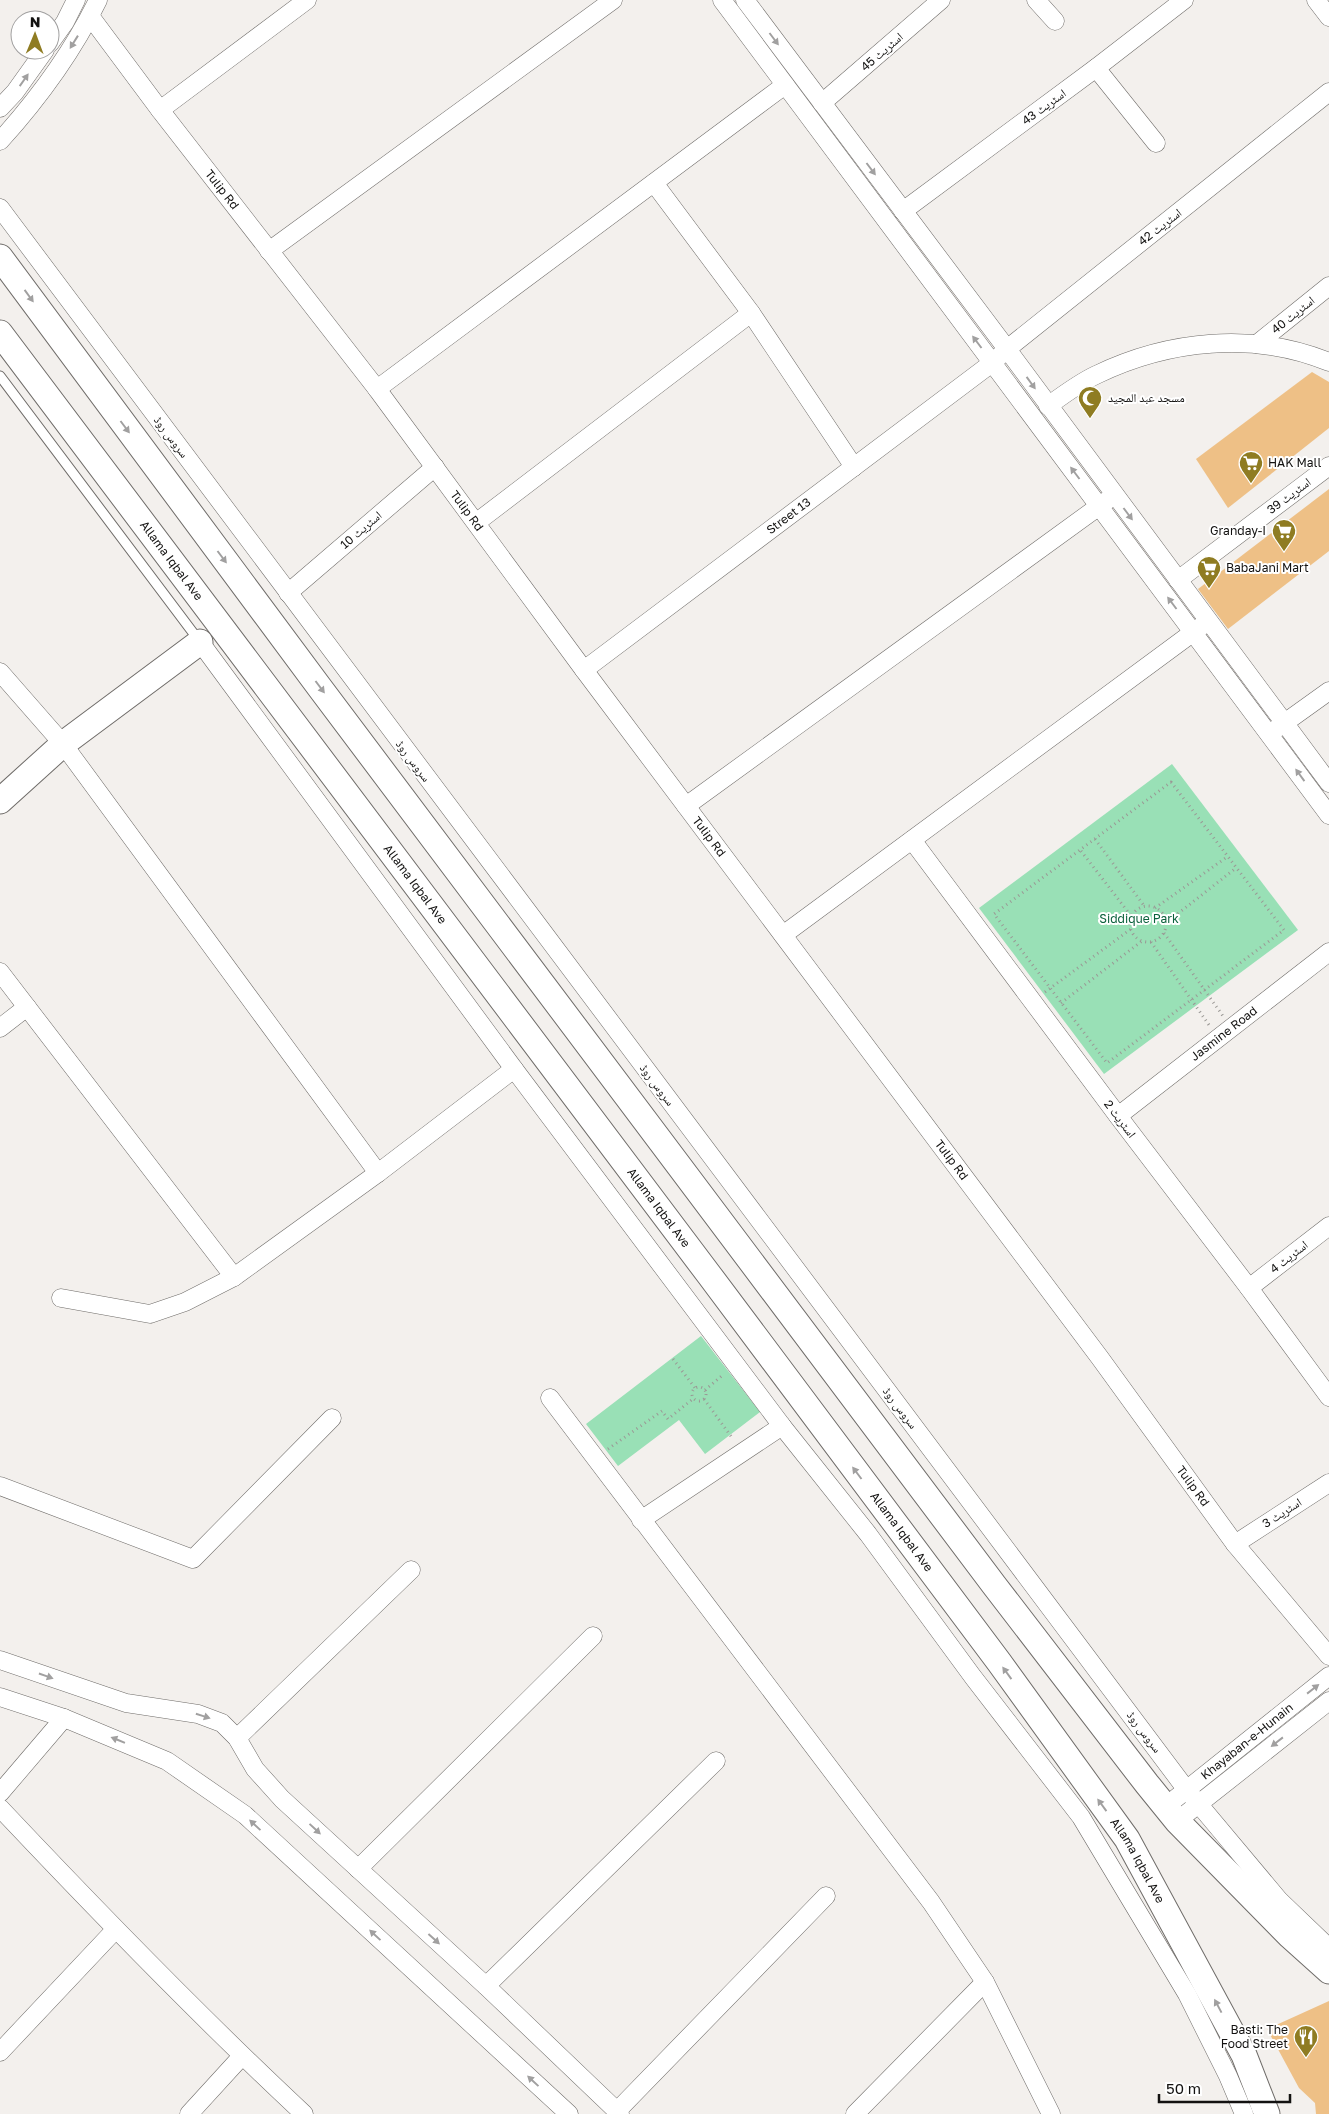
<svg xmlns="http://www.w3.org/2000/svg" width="1329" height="2114" font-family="'Golos Text','Noto Naskh Arabic',sans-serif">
<rect width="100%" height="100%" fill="#f3f0ed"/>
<g fill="#99e0b6">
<path d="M1172,764L1298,930L1104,1074L979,908Z"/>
<path d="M701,1336L760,1412L705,1454L679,1420L618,1466L586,1424Z"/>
</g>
<g fill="#eec086">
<path d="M1312,372L1329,382V428L1228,508L1196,459Z"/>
<path d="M1329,489V551L1228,629L1198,589Z"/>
<path d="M1329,2001V2114H1316L1315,2103L1299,2088L1267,2029Z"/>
</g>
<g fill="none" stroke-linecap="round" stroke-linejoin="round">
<g stroke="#6f6c69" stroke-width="11">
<path id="lane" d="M0,376L200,642"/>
</g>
<g stroke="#6f6c69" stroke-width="19">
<g id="street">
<path d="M722,0L1329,815"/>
<path d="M745,0L1007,349L1329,783"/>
<path d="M1036,0L1055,21"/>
<path d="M1316,0L1329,17"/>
<path id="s1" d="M90,16L160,110L377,389L584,670L1100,1358L1235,1544L1329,1656"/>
<path d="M50,43L65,22L76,0"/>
<path d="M1096,68L1156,143"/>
<path d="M822,103L941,0"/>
<path d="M0,108L15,92L45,50"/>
<path d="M160,110L307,0"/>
<path d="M0,141C38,99 73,51 98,0"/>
<path d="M654,183L751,313L854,467"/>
<path d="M0,208L1186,1789L1279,1900L1329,1948"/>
<path d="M903,211L1096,68L1184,0"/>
<path d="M269,251L613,0"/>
<path d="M1257,344L1329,286"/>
<path d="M377,389L785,85"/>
<path d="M1048,406C1063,395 1079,383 1096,375C1168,340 1254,331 1329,362"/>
<path d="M477,522L751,313"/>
<path d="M1178,580L1329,466"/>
<path d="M288,593L435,467"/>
<path d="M200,642L514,1069L782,1426L868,1534L973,1677L1081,1817L1187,1994L1228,2076L1244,2114"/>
<path id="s2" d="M584,670L992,363L1007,349L1329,92"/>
<path d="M0,672L63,744L378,1173"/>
<path d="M1276,729L1329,691"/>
<path d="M686,806L1109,499"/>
<path d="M912,840L1118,1116L1249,1288L1329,1397"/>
<path d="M783,935L1203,625"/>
<path d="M0,972L234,1277"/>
<path d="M0,1028L27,1007"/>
<path id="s3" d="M1118,1116L1329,952"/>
<path d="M1249,1288L1329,1226"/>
<path d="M61,1298L150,1314L185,1302L234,1277L378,1173L514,1069"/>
<path d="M550,1398L931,1902L985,1982L1051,2114"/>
<path d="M0,1486L193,1559L332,1418"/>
<path d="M641,1520L782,1426"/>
<path d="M1235,1544L1329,1483"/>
<path d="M0,1660L126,1703L198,1714L222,1723L237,1738L255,1769L282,1799L486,1986L620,2114"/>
<path d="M0,1697L64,1718L167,1761L245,1815L569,2114"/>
<path d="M237,1738L411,1570"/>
<path d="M0,1793L64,1718"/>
<path id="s4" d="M1165,1807L1329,1676"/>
<path d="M0,1808C99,1913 199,2016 304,2114"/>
<path d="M1177,1821L1329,1701"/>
<path d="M358,1869L593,1636"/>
<path d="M486,1986L716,1761"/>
<path d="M0,2052L115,1930"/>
<path d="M617,2111L826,1896"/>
<path d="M189,2114L242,2056"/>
<path d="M855,2114L985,1982"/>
</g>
</g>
<g stroke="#6f6c69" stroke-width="27">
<g id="secondary">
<path d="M0,257L320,688L994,1585L1147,1784L1177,1821L1290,1936L1329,1971"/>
<path id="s5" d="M0,333L710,1276L999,1662L1127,1839L1244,2055L1267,2114"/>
<path d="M0,801L63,744L200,642"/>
</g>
</g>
<g stroke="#9a9895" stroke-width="3" stroke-dasharray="1 4" stroke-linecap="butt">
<path d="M1171,782L1284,930L1107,1063L994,914Z"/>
<path d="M1095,839L1145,907"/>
<path d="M1081,851L1132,917"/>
<circle cx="1148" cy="924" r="18"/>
<path d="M1155,908L1227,857"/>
<path d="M1166,923L1236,868"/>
<path d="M1164,933L1223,1016"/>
<path d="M1151,942L1209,1025"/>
<path d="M1045,992L1131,929"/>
<path d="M1061,1003L1142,941"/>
<path d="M673,1359L695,1388"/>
<circle cx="699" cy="1394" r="7"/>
<path d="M705,1390L724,1374"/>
<path d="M704,1399L733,1439"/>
<path d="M608,1449L662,1411L668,1419L694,1398"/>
</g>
<use href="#lane" stroke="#fff" stroke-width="9"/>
<use href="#street" stroke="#fff" stroke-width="18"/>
<use href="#secondary" stroke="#fff" stroke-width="25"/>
</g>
<defs><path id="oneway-solid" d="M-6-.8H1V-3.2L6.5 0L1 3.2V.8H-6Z" transform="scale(1.25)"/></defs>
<g fill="#a1a0a0">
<use href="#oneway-solid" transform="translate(774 39) rotate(53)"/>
<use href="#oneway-solid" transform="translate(74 42) rotate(122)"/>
<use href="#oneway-solid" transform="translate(24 80) rotate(-55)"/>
<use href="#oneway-solid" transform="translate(871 169) rotate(53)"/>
<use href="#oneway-solid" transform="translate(29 296) rotate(54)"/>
<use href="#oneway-solid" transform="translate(977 342) rotate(-127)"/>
<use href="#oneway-solid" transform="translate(1031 383) rotate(54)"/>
<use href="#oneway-solid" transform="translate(125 427) rotate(53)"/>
<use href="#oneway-solid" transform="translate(1075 473) rotate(-127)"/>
<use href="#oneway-solid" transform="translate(1128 514) rotate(53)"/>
<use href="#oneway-solid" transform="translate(222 557) rotate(53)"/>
<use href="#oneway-solid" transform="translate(1172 603) rotate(-127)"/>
<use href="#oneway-solid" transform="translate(320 687) rotate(53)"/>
<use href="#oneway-solid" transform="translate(1300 775) rotate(-126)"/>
<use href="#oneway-solid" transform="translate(857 1473) rotate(-127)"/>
<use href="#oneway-solid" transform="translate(1007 1673) rotate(-126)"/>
<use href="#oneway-solid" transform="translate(46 1676) rotate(19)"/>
<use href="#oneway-solid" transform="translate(1313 1689) rotate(-38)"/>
<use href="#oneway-solid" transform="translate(203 1716) rotate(18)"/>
<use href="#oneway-solid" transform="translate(118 1740) rotate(-158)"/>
<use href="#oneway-solid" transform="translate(1277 1742) rotate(142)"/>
<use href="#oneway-solid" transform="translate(1102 1805) rotate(-126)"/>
<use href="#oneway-solid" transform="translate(255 1825) rotate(-137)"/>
<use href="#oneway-solid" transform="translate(315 1829) rotate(43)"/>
<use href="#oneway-solid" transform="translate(375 1935) rotate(-137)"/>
<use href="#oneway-solid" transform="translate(434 1939) rotate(42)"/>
<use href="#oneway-solid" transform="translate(1218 2006) rotate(-118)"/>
<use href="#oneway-solid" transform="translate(533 2081) rotate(-137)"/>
</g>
<defs>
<g id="mosque-pin" transform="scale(1.25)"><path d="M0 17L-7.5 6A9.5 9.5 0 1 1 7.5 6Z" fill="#8f7c22" stroke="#fff"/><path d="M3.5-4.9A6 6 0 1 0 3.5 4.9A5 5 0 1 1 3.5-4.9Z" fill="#fff"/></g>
<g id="supermarket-pin" transform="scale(1.25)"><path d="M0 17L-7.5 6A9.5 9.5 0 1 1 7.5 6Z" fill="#8f7c22" stroke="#fff"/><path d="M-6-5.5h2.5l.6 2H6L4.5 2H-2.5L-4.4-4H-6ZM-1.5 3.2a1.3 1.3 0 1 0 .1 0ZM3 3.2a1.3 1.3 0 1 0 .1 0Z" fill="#fff"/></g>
<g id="restaurant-pin" transform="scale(1.25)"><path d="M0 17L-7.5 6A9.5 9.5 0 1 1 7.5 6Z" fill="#8f7c22" stroke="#fff"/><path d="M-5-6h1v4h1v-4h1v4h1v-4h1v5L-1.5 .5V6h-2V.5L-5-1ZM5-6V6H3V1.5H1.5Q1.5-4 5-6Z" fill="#fff"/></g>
</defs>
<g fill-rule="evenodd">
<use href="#mosque-pin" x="1090" y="398"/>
<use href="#supermarket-pin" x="1251" y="463"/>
<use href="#supermarket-pin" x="1284" y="531"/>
<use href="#supermarket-pin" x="1209" y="568"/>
<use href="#restaurant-pin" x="1306" y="2037"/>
</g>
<g text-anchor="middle" stroke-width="4" stroke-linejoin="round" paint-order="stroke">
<g font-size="12" fill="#131211" stroke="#fff">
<text transform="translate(882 52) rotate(-41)" y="4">اسٹریٹ 45</text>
<text transform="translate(1044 107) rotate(-36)" y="4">اسٹریٹ 43</text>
<text dy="4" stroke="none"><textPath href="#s1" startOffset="218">Tulip Rd</textPath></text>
<text transform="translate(1160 227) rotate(-38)" y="4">اسٹریٹ 42</text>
<text transform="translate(1293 315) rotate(-39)" y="4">اسٹریٹ 40</text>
<text transform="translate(171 437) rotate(53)" y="4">سروس روڈ</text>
<text transform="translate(1289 496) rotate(-37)" y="4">اسٹریٹ 39</text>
<text dy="4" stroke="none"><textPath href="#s1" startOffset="622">Tulip Rd</textPath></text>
<text dy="4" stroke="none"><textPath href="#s2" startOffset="256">Street 13</textPath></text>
<text transform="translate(361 530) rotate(-41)" y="4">اسٹریٹ 10</text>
<text dy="4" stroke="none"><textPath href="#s5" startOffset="285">Allama Iqbal Ave</textPath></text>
<text transform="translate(413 761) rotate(53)" y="4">سروس روڈ</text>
<text dy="4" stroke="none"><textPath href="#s1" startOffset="1028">Tulip Rd</textPath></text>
<text dy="4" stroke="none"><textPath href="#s5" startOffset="690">Allama Iqbal Ave</textPath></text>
<text dy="4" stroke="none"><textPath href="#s3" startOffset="134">Jasmine Road</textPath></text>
<text transform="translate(657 1085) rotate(53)" y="4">سروس روڈ</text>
<text transform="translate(1120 1119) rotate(53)" y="4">اسٹریٹ 2</text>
<text dy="4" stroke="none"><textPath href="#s1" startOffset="1432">Tulip Rd</textPath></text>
<text dy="4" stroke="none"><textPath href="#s5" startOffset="1095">Allama Iqbal Ave</textPath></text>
<text transform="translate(1289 1257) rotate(-38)" y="4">اسٹریٹ 4</text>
<text transform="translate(900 1408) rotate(53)" y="4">سروس روڈ</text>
<text dy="4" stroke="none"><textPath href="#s1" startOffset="1838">Tulip Rd</textPath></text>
<text transform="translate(1282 1513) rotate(-33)" y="4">اسٹریٹ 3</text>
<text dy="4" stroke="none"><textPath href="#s5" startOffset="1500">Allama Iqbal Ave</textPath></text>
<text transform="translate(1144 1732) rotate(53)" y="4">سروس روڈ</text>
<text dy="4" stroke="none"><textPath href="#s4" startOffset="105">Khayaban-e-Hunain</textPath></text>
<text dy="4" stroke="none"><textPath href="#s5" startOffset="1905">Allama Iqbal Ave</textPath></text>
</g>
<g font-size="12" fill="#131211" stroke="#fff" text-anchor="start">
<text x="1108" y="402">مسجد عبد المجید</text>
<text x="1268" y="467">HAK Mall</text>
<text x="1266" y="535" text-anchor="end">Granday-I</text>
<text x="1226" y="572">BabaJani Mart</text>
<text x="1288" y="2034" text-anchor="end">Basti: The<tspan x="1288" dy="14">Food Street</tspan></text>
</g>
<g font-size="12" fill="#0b613c" stroke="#fff">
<text x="1139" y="923">Siddique Park</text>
</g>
</g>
<g transform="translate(35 35) rotate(1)"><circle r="24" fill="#ffffff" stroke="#a1a0a0"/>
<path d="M0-4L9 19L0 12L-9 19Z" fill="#8f7c22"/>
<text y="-8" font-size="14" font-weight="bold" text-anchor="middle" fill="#131211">N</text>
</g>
<path d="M1159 2094v8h131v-8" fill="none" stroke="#131211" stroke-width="2.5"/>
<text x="1166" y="2094" font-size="15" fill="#131211" stroke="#ffffff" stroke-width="4" paint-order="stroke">50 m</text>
</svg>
